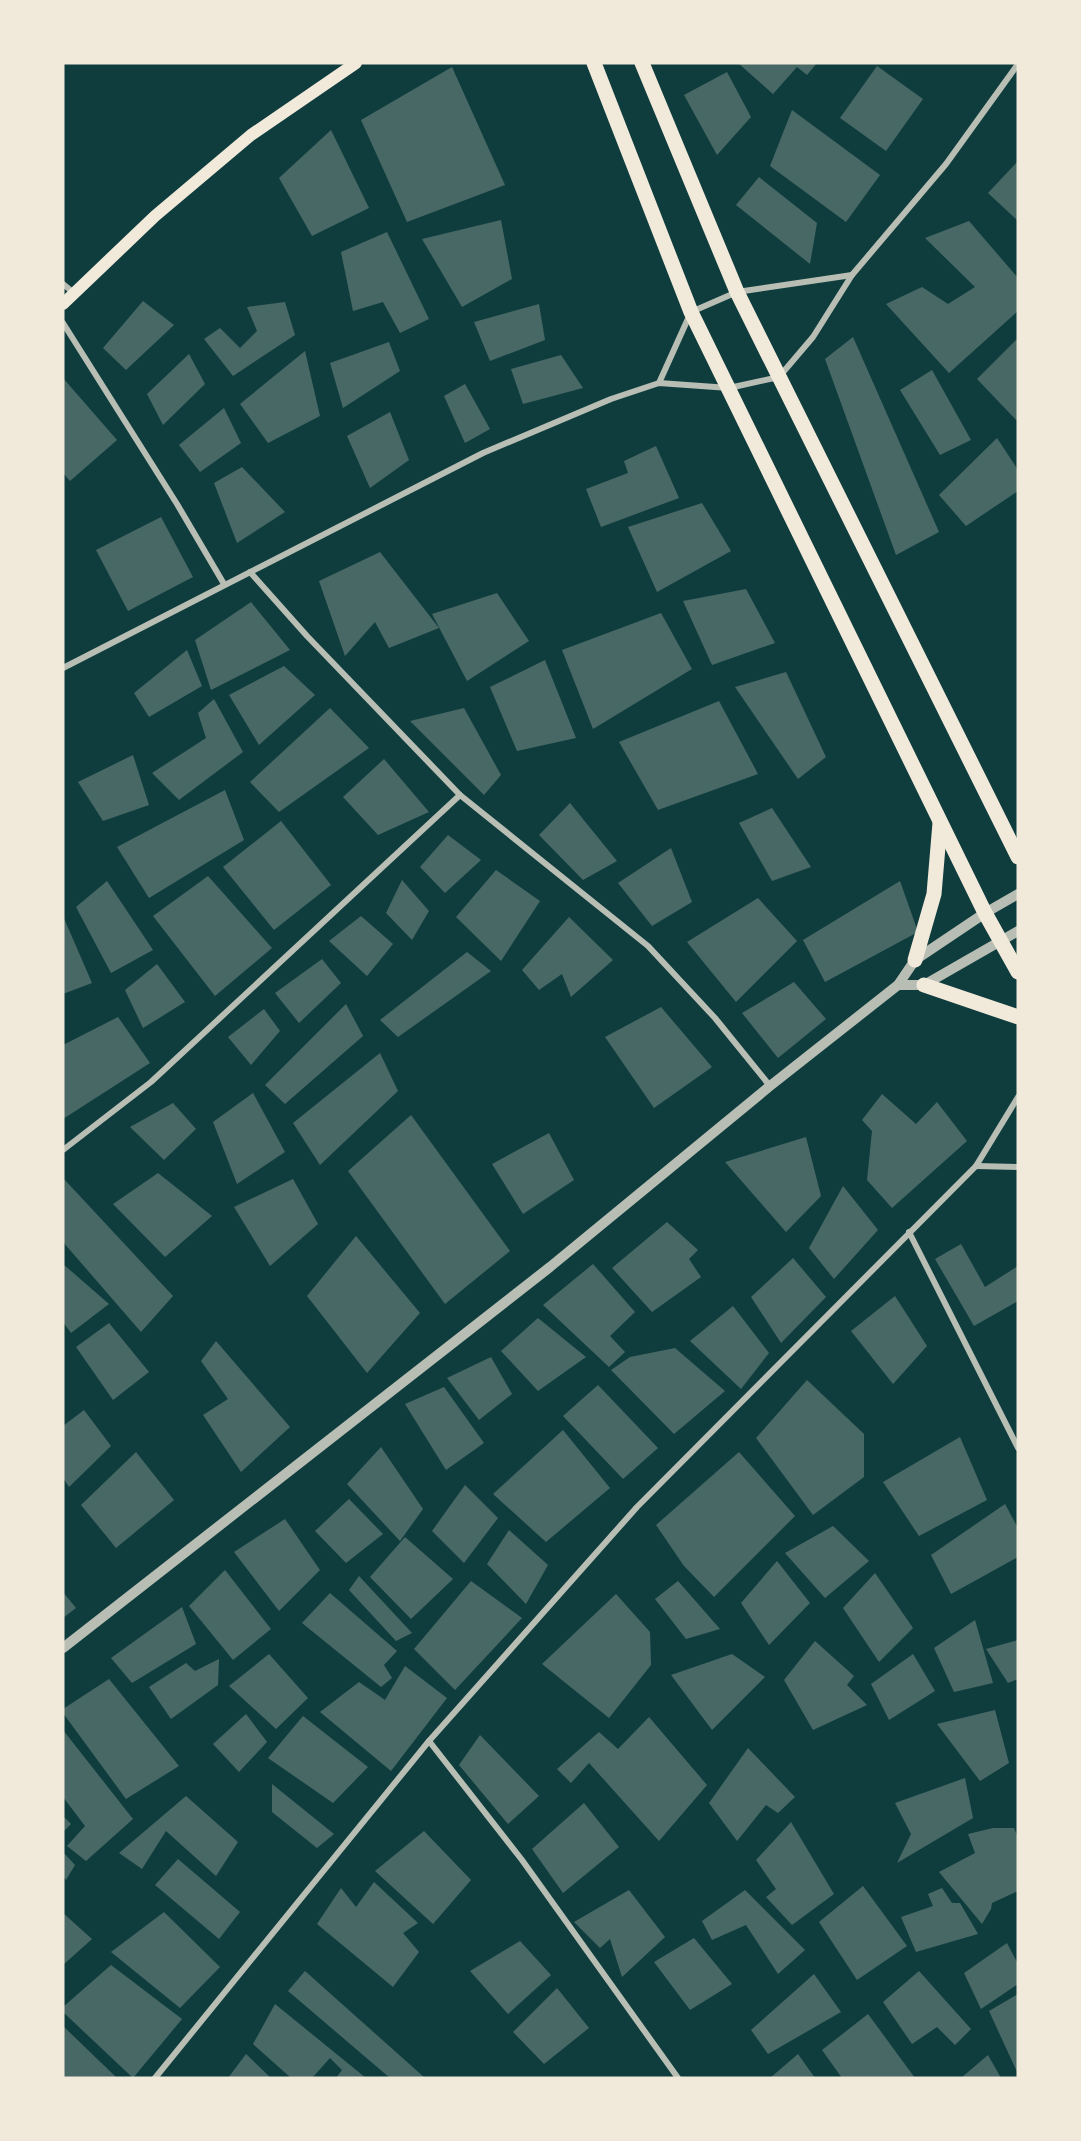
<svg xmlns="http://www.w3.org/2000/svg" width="1081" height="2141" font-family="'Archivo Narrow',sans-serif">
<rect width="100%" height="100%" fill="#0f3d3e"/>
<g fill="#486865">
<path d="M738,63H817L807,75L797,67L773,94Z"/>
<path d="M877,66L923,99L886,151L840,118Z"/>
<path d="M452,67L505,185L407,222L361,120Z"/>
<path d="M727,72L751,117L717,155L684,95Z"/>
<path d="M792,110L880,175L846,222L770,166Z"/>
<path d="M331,130L369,208L312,236L279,178Z"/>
<path d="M1018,161V221L988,193Z"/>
<path d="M759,177L817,223L810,264L736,205Z"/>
<path d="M501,220L512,279L462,307L422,239Z"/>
<path d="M969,221L1018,278V311L949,373L886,304L922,287L948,304L975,287L925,238Z"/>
<path d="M387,232L429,319L400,333L383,302L353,311L341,252Z"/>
<path d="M143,301L174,325L126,370L103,348Z"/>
<path d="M285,302L295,335L233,376L204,339L220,328L240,348L257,331L247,307Z"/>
<path d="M539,304L545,340L490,361L474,322Z"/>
<path d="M853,337L939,532L896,555L825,359Z"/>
<path d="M1018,338V422L977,379Z"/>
<path d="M389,342L400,371L343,408L330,363Z"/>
<path d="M305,351L320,416L268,443L240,404Z"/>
<path d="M189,354L205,384L163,425L147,394Z"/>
<path d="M561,355L583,388L523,404L511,369Z"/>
<path d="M932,370L971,440L940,455L900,390Z"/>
<path d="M63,378L117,440L70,481L63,473Z"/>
<path d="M465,384L490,429L465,443L444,396Z"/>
<path d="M224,408L241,443L200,472L179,445Z"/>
<path d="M390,412L409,460L370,488L347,436Z"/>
<path d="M997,438L1018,470V491L966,526L939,495Z"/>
<path d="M656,446L679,498L601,527L586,489L628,473L624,461Z"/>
<path d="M242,467L285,512L237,543L214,483Z"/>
<path d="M702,503L731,551L657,592L628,527Z"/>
<path d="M161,517L193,577L128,611L96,550Z"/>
<path d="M380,552L439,628L389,648L375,622L345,656L319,581Z"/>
<path d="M746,589L775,643L712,665L683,601Z"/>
<path d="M497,593L529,641L467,681L432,614Z"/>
<path d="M251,602L290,650L211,690L195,640Z"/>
<path d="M661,613L692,669L593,729L562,650Z"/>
<path d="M187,650L202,686L149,717L134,693Z"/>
<path d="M545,660L576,738L517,751L490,687Z"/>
<path d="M284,666L315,695L259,745L229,695Z"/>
<path d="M786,672L826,757L798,779L735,687Z"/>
<path d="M214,699L243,752L179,800L152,773L206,738L198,713Z"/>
<path d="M719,701L758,774L658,810L619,742Z"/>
<path d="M330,708L369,748L279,812L250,782Z"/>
<path d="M464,708L501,775L484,795L410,721Z"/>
<path d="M133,755L149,805L103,821L78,782Z"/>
<path d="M384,759L429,812L378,835L343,797Z"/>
<path d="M225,790L244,840L149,898L117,847Z"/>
<path d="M570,803L617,861L583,880L539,835Z"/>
<path d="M772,808L811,867L772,881L739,823Z"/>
<path d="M281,821L331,885L274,930L223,867Z"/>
<path d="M448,835L481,860L445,893L420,867Z"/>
<path d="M671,848L692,902L652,926L618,883Z"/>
<path d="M496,870L540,901L501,961L456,917Z"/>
<path d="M208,876L272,948L215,996L153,916Z"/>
<path d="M402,880L429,911L412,940L386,913Z"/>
<path d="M107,881L153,950L111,973L76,907Z"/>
<path d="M900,881L918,932L825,982L803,940Z"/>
<path d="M758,898L797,941L736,1002L687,942Z"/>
<path d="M63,916L92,983L63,994Z"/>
<path d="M361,916L393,944L367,976L329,941Z"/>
<path d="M569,917L613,960L571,997L562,974L539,990L522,970Z"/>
<path d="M467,952L491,971L398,1037L380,1020Z"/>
<path d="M322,959L341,983L299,1023L275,993Z"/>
<path d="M157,964L185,1002L143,1028L125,990Z"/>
<path d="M794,982L826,1019L778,1058L742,1013Z"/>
<path d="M346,1004L363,1036L285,1104L265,1085Z"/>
<path d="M661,1007L712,1067L654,1108L605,1037Z"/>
<path d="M264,1009L280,1031L251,1065L228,1037Z"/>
<path d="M118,1017L150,1063L63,1119V1045Z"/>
<path d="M380,1053L398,1091L320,1165L293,1123Z"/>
<path d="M253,1093L285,1152L237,1184L213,1122Z"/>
<path d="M882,1094L916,1124L937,1102L967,1141L892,1208L867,1180L872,1131L862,1120Z"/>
<path d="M173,1103L196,1129L164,1160L130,1127Z"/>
<path d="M411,1115L510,1251L445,1304L348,1171Z"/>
<path d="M549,1133L574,1180L523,1214L492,1164Z"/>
<path d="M806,1137L821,1196L786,1232L725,1162Z"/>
<path d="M158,1173L212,1216L165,1257L113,1204Z"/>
<path d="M63,1178L173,1296L141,1332L63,1242Z"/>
<path d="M293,1179L318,1224L270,1266L234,1207Z"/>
<path d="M843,1186L878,1230L834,1279L809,1248Z"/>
<path d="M667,1222L698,1250L689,1259L701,1277L652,1312L612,1268Z"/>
<path d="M356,1236L420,1313L367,1373L307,1296Z"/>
<path d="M961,1244L985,1287L1018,1266V1301L974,1326L935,1259Z"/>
<path d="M793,1258L826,1297L781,1343L751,1297Z"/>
<path d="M63,1264L109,1304L71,1333L63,1322Z"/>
<path d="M593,1264L635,1312L610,1336L625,1352L609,1367L543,1305Z"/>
<path d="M895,1296L927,1346L893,1384L851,1331Z"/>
<path d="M733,1306L769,1353L741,1389L690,1341Z"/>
<path d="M538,1318L586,1357L538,1391L501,1351Z"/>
<path d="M109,1323L149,1372L113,1400L76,1347Z"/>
<path d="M216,1341L290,1427L241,1472L203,1415L228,1399L201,1361Z"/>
<path d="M675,1348L725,1391L674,1434L611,1370L630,1357Z"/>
<path d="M491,1357L512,1394L479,1420L447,1378Z"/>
<path d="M807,1380L864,1434V1477L813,1515L756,1438Z"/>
<path d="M598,1385L658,1448L623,1479L563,1416Z"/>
<path d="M444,1387L484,1443L446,1470L405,1404Z"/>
<path d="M84,1410L111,1446L69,1487L63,1478V1426Z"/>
<path d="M563,1430L610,1488L546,1542L493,1494Z"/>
<path d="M960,1437L987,1500L919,1536L883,1482Z"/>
<path d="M381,1447L423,1509L400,1541L347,1484Z"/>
<path d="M136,1452L174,1500L116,1548L81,1505Z"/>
<path d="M739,1452L795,1516L714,1597L684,1566L656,1525Z"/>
<path d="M465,1485L498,1518L464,1563L432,1531Z"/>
<path d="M349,1499L383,1534L346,1563L315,1531Z"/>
<path d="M1005,1504L1018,1528V1557L951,1594L931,1555Z"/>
<path d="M285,1519L320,1570L279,1611L234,1552Z"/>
<path d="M833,1526L869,1561L825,1598L785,1553Z"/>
<path d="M509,1530L548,1565L526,1604L487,1564Z"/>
<path d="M405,1537L453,1579L411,1619L370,1577Z"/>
<path d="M777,1561L810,1603L769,1645L741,1603Z"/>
<path d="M225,1570L271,1629L233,1660L189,1606Z"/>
<path d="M875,1573L913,1628L879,1662L843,1608Z"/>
<path d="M359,1576L412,1633L396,1641L349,1590Z"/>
<path d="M471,1581L522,1618L455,1690L414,1649Z"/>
<path d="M678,1581L720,1629L686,1639L655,1599Z"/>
<path d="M63,1592L76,1608L63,1618Z"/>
<path d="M330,1593L397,1651L384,1665L392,1678L381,1687L302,1623Z"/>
<path d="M616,1594L650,1632L651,1665L609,1718L542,1664Z"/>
<path d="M182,1607L196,1644L132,1683L111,1658Z"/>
<path d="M975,1620L993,1683L954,1692L934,1648Z"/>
<path d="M1018,1640V1679L1008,1683L986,1649Z"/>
<path d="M815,1641L854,1676L847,1685L867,1705L813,1730L784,1680Z"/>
<path d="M269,1654L308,1698L276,1729L229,1686Z"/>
<path d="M732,1654L765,1677L712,1730L671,1675Z"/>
<path d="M913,1654L935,1691L889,1720L871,1684Z"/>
<path d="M219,1659L218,1685L171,1719L149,1687L186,1663L195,1671Z"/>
<path d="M405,1666L447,1698L391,1771L320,1712L359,1682L385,1700Z"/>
<path d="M109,1679L179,1766L126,1799L63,1713V1709Z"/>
<path d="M995,1710L1009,1763L980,1781L937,1724Z"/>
<path d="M246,1714L267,1742L239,1772L213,1744Z"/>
<path d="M303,1716L368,1767L333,1803L268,1758Z"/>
<path d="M649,1717L707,1785L659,1841L589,1763L571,1783L557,1769L599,1732L618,1749Z"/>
<path d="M63,1730L133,1819L86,1861L67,1846L85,1826L63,1797Z"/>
<path d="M480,1735L539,1796L508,1824L459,1765Z"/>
<path d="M748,1748L795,1797L778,1813L766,1805L737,1841L709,1803Z"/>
<path d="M965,1778L973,1818L897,1863L911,1834L895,1803Z"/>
<path d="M272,1784L334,1834L317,1848L272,1812Z"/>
<path d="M186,1796L238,1842L216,1876L166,1831L142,1869L119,1853Z"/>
<path d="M584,1803L619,1847L563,1893L532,1849Z"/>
<path d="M63,1816L71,1824L63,1832Z"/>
<path d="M791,1822L834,1894L792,1925L766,1897L776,1889L756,1860Z"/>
<path d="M993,1828H1014L1018,1837V1891L992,1903L991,1909L982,1924L939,1872L975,1853L968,1834Z"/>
<path d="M424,1831L471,1880L433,1924L375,1871Z"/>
<path d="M63,1852L75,1865L66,1880L63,1876Z"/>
<path d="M178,1859L240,1912L219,1939L155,1885Z"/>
<path d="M374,1882L418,1923L403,1933L419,1952L393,1987L317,1924L341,1888L356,1907Z"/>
<path d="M863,1886L907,1946L857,1980L819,1922Z"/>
<path d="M942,1888L952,1903H960L978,1934L916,1952L901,1917L933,1906L928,1894Z"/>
<path d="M629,1890L665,1937L622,1977L610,1939L600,1948L574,1922Z"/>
<path d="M745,1890L805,1950L778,1974L746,1925L712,1940L702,1921Z"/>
<path d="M164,1912L220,1967L180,2008L111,1952Z"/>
<path d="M63,1913L92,1939L63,1965Z"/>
<path d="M694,1938L732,1984L690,2010L654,1962Z"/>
<path d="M520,1941L551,1975L508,2014L470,1971Z"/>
<path d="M1007,1943L1018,1964V1984L981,2009L964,1973Z"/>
<path d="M111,1965L182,2019L133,2078L63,2012V2007Z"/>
<path d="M305,1971L425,2078H390L288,1991Z"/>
<path d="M919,1971L971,2029L955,2045L937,2027L912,2044L883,2002Z"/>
<path d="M814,1974L841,2012L768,2054L751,2030Z"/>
<path d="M557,1988L589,2028L544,2064L513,2032Z"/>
<path d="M1018,1994V2074L989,2011Z"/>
<path d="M275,2004L366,2078H336L342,2070L330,2058L312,2078H291L253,2044Z"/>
<path d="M868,2014L915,2078H842L822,2050Z"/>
<path d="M63,2026L117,2078H63Z"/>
<path d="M246,2054L271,2078H228Z"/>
<path d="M798,2054L815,2078H770Z"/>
<path d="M988,2055L1001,2078H961Z"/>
</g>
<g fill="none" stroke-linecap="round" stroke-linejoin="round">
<g stroke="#b8beb3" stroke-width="6">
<path d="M63,284L74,293"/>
<path d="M63,323L177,504L224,584"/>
<path d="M659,383L691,312L737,292L852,275"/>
<path d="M250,572L307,636L460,795L648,946L715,1018L770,1086"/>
<path d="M63,668L483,453L611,399L659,383L729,388L779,377L813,337L852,275L946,164L1018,64"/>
<path d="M63,1150L151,1082L460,795"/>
<path d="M976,1166L1018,1167"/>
<path d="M909,1232L1018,1448"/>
<path d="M429,1741L522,1860L678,2078"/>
<path d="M155,2078L429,1741L637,1507L976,1166L1018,1097"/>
</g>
<g stroke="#b8beb3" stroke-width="10">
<path d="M898,985H924L1018,931"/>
<path d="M63,1648L550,1267L770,1086L898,985L915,960L985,913L1018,894"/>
</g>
<path stroke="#f1e9da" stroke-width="12" d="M63,304L155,216L251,135L356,63"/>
<g stroke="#f1e9da" stroke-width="15">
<path d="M594,63L691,312L985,913L1018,972"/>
<path d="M642,63L737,292L1018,857"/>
<path d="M915,960L934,894L940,823"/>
<path d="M924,985L1018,1017"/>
</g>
</g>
<rect width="1081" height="2141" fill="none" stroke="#f1e9da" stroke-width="129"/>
</svg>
